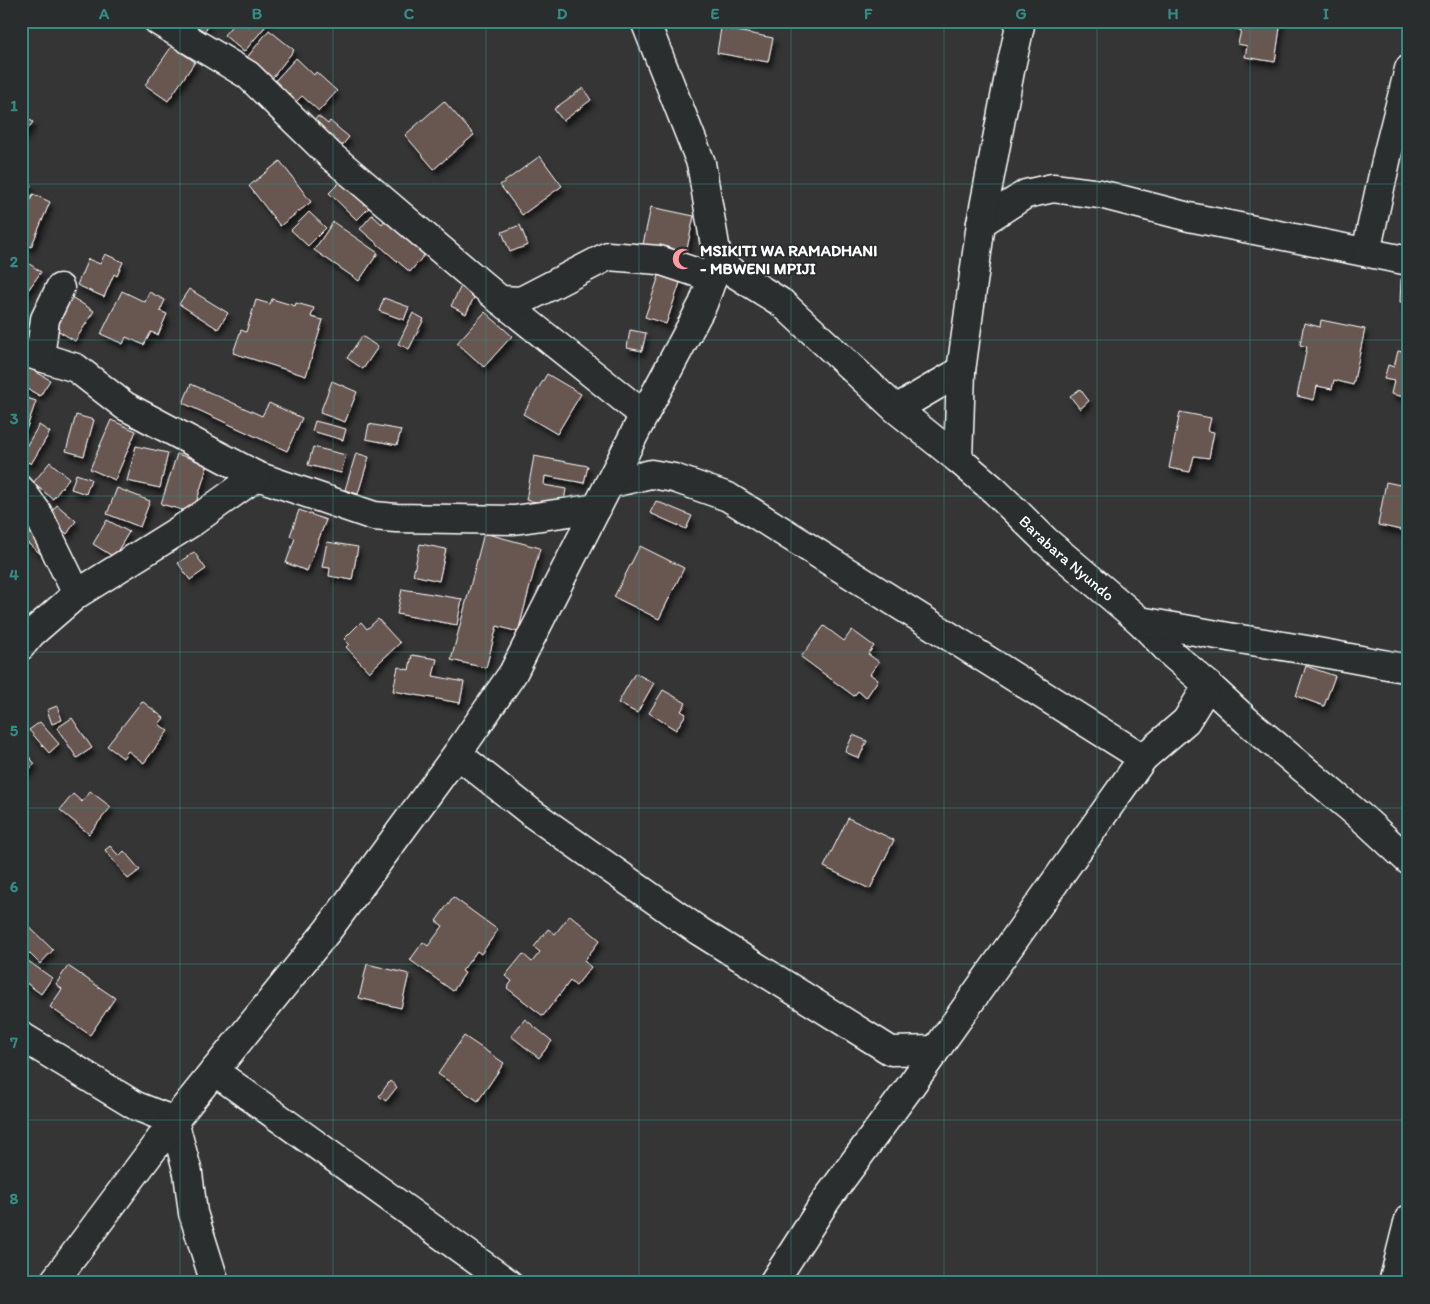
<svg xmlns="http://www.w3.org/2000/svg" width="1430" height="1304" font-family="Itim,sans-serif">
<defs>
<filter id="shadow"><feDropShadow dx="3" dy="5.5" stdDeviation="2.5" flood-color="#0009"/></filter>
</defs>
<rect width="100%" height="100%" fill="#363535"/>
<filter id="ink" filterUnits="userSpaceOnUse"><feTurbulence type="fractalNoise" baseFrequency=".02" numOctaves="2"/><feDisplacementMap in="SourceGraphic" scale="10" xChannelSelector="R" yChannelSelector="G"/><feConvolveMatrix kernelMatrix="1 2 1 2 8 2 1 2 1" color-interpolation-filters="sRGB"/></filter>
<g filter="url(#ink)">
<g fill="#685751" stroke="#fff" filter="url(#shadow)">
<path d="M177,21H203L209,25L200,38Z"/>
<path d="M236,21H241L248,27L253,21H270L244,52L224,35Z"/>
<path d="M1235,21H1281L1275,62L1245,57L1247,46L1238,44L1241,30L1234,29Z"/>
<path d="M721,28L773,38L768,62L717,53Z"/>
<path d="M269,30L294,50L270,81L245,60Z"/>
<path d="M172,46L195,62L168,101L145,85Z"/>
<path d="M296,58L314,75L316,72L337,91L319,111L302,96L295,103L273,83Z"/>
<path d="M583,88L591,100L563,121L554,109Z"/>
<path d="M444,101L474,135L434,169L405,135Z"/>
<path d="M21,114L33,122L21,139Z"/>
<path d="M318,116L328,124L330,121L349,137L336,153L310,126Z"/>
<path d="M540,156L562,186L522,215L500,185Z"/>
<path d="M280,161L311,202L280,226L249,186Z"/>
<path d="M21,180L31,185L21,205Z"/>
<path d="M342,180L370,207L357,220L329,193Z"/>
<path d="M33,194L50,202L31,247L21,243V222Z"/>
<path d="M651,207L694,216L685,258L642,249Z"/>
<path d="M309,212L326,228L308,246L291,230Z"/>
<path d="M372,215L382,224L385,220L388,223L393,217L421,241L416,247L425,254L410,272L360,229Z"/>
<path d="M333,222L378,253L359,281L314,250Z"/>
<path d="M520,225L528,245L510,252L502,232Z"/>
<path d="M105,254L123,262L117,276L114,274L104,297L77,285L88,259L100,264Z"/>
<path d="M21,258L41,272L21,300Z"/>
<path d="M661,270L682,277L666,324L645,317Z"/>
<path d="M1401,279L1409,280V303L1400,302Z"/>
<path d="M463,282L478,289L466,314L451,306Z"/>
<path d="M189,289L228,313L218,329L179,304Z"/>
<path d="M122,291L145,302L149,292L165,300L160,311L167,314L158,335L151,332L144,345L126,337L123,344L101,334Z"/>
<path d="M68,295L94,311L75,341L49,325Z"/>
<path d="M384,298L409,307L404,320L379,311Z"/>
<path d="M272,299L295,306L296,303L314,308L311,317L323,320L306,376L233,353L241,330L246,332L256,300L270,304Z"/>
<path d="M485,312L512,336L484,367L457,343Z"/>
<path d="M413,313L424,319L409,349L398,344Z"/>
<path d="M1321,320L1365,329L1353,385L1334,380L1332,389L1317,386L1314,400L1297,396L1307,347L1300,345L1304,323L1320,327Z"/>
<path d="M630,330L646,333L642,351L627,348Z"/>
<path d="M362,336L378,347L363,369L347,358Z"/>
<path d="M1407,339L1409,340V398L1391,394L1394,381L1384,379L1388,365L1394,367L1398,351L1404,352Z"/>
<path d="M21,363L50,380L40,396L21,385Z"/>
<path d="M547,374L581,394L557,434L523,414Z"/>
<path d="M332,381L357,392L345,422L320,413Z"/>
<path d="M191,384L262,416L269,403L302,418L287,451L183,403Z"/>
<path d="M1080,389L1089,401L1080,409L1070,396Z"/>
<path d="M24,397L36,401L26,430L21,429V403Z"/>
<path d="M1180,412L1211,418L1208,431L1214,432L1209,458L1194,456L1190,472L1169,468Z"/>
<path d="M76,415L94,420L84,456L66,451Z"/>
<path d="M111,420L136,431L115,480L90,469Z"/>
<path d="M315,421L346,429L343,440L312,431Z"/>
<path d="M369,424L401,430L397,445L366,439Z"/>
<path d="M39,425L50,432L31,464L21,458V455Z"/>
<path d="M136,446L168,453L160,488L127,481Z"/>
<path d="M313,447L346,455L341,473L308,465Z"/>
<path d="M356,453L369,457L358,494L345,490Z"/>
<path d="M177,454L208,464L193,513L161,504Z"/>
<path d="M534,456L588,466L584,483L545,476L544,485L566,489L563,507L526,500Z"/>
<path d="M50,462L69,478L53,499L33,483Z"/>
<path d="M76,474L91,479L86,494L71,489Z"/>
<path d="M1402,477L1409,478V525H1408L1406,531L1378,525L1386,482L1400,485Z"/>
<path d="M117,488L150,501L140,527L107,514Z"/>
<path d="M656,501L692,516L686,529L650,513Z"/>
<path d="M57,505L76,521L67,534L47,517Z"/>
<path d="M299,510L326,520L307,571L286,563L295,538L290,536Z"/>
<path d="M107,520L129,532L114,557L93,544Z"/>
<path d="M32,531L43,556L24,540Z"/>
<path d="M484,533L540,548L518,632L497,626L486,668L451,660Z"/>
<path d="M327,542L358,547L352,580L329,576L330,568L322,567Z"/>
<path d="M420,544L446,549L439,581L413,575Z"/>
<path d="M640,546L684,568L659,619L614,597Z"/>
<path d="M194,552L206,569L190,580L178,563Z"/>
<path d="M402,589L462,599L457,625L397,614Z"/>
<path d="M378,619L400,643L369,672L346,647L349,644L344,639L361,622L367,629Z"/>
<path d="M824,626L844,641L852,630L874,646L868,654L879,662L870,674L878,680L866,698L858,691L854,696L801,657Z"/>
<path d="M412,655L437,659L433,676L464,682L460,703L393,691L398,667L409,670Z"/>
<path d="M1306,666L1335,676L1324,706L1296,696Z"/>
<path d="M635,673L654,683L637,713L618,703Z"/>
<path d="M663,690L686,703L681,711L686,714L676,730L649,713Z"/>
<path d="M142,701L164,718L159,724L168,731L144,763L128,751L123,758L107,746Z"/>
<path d="M57,706L62,720L52,724L47,710Z"/>
<path d="M72,718L92,748L77,758L57,728Z"/>
<path d="M40,722L59,744L49,753L29,730Z"/>
<path d="M853,735L867,741L859,758L845,752Z"/>
<path d="M21,747L35,764L21,776Z"/>
<path d="M90,791L111,807L89,834L60,810L73,794L82,802Z"/>
<path d="M848,818L894,840L870,889L824,867Z"/>
<path d="M110,846L119,856L124,851L140,870L128,879L105,850Z"/>
<path d="M453,897L498,930L481,954L477,951L462,971L465,973L453,991L410,960L423,942L428,946L443,926L436,921Z"/>
<path d="M570,915L600,940L584,961L591,967L576,986L570,981L543,1016L507,988L512,981L505,976L523,954L532,962L540,952L534,947L548,929L555,934Z"/>
<path d="M21,919L53,950L40,964L21,945Z"/>
<path d="M21,956L52,978L41,994L21,979Z"/>
<path d="M367,964L409,974L401,1008L359,998Z"/>
<path d="M68,966L115,998L90,1035L50,1007L62,989L56,984Z"/>
<path d="M525,1019L552,1041L539,1058L511,1036Z"/>
<path d="M464,1036L504,1063L478,1101L438,1074Z"/>
<path d="M390,1081L397,1087L386,1101L379,1096Z"/>
</g>
<g fill="none" stroke-linecap="round" stroke-linejoin="round">
<g stroke="#fff" stroke-width="31">
<g id="minor">
<path d="M158,21L248,75L331,156L500,300L644,415"/>
<path d="M981,223L1026,194L1053,188L1100,194L1189,217L1409,261"/>
<path d="M1366,252L1388,152L1409,69"/>
<path id="s1" d="M718,263L782,303L896,409L958,459L995,491L1046,541L1140,621L1173,655L1208,685L1247,721L1368,823L1409,861"/>
<path d="M500,300L521,301L608,256L659,260L713,278"/>
<path d="M21,351L76,368L125,406L257,476L374,516L396,518L514,520L597,508"/>
<path d="M40,357L45,319L60,288"/>
<path d="M896,409L961,371"/>
<path d="M958,459L961,371L981,223L1010,71L1021,21"/>
<path d="M609,484L651,474L674,478L728,497L1143,758"/>
<path d="M21,490L37,512L77,594"/>
<path d="M1140,621L1234,638L1307,650L1409,669"/>
<path d="M21,646L31,634L77,594L194,521L257,476"/>
<path d="M457,754L533,814L699,931L891,1051L935,1050"/>
<path d="M21,1036L136,1106L174,1121L188,1173L193,1213L215,1283"/>
<path d="M214,1071L508,1283"/>
<path d="M53,1283L174,1121L328,930L457,754L513,673L644,415L703,304L718,263L701,163L645,21"/>
<path d="M773,1283L827,1199L909,1088L1143,758L1186,721L1208,685"/>
<path d="M1393,1283L1409,1219"/>
</g>
</g>
<use href="#minor" stroke="#2a2d2e" stroke-width="28"/>
</g>
</g>
<path fill="none" stroke="#338b84" stroke-width="1" stroke-opacity="0.55" d="M180,21V1283M333,21V1283M486,21V1283M639,21V1283M791,21V1283M944,21V1283M1097,21V1283M1250,21V1283M21,184H1409M21,340H1409M21,496H1409M21,652H1409M21,808H1409M21,964H1409M21,1120H1409"/>
<defs>
<g id="mosque-bare" transform="scale(1.725)"><path d="M3.5-4.9A6 6 0 1 0 3.5 4.9A5 5 0 1 1 3.5-4.9Z" fill="#ff9aa2" stroke="#2a2d2e" stroke-width="2.5" paint-order="stroke"/></g>
</defs>
<g fill-rule="evenodd">
<use href="#mosque-bare" x="683" y="259"/>
</g>
<g text-anchor="middle" stroke-width="4" stroke-linejoin="round" paint-order="stroke">
<g font-size="16" font-weight="bold" fill="#fff" stroke="#2a2d2e" text-anchor="start">
<text x="700" y="256">MSIKITI WA RAMADHANI<tspan x="700" dy="18">- MBWENI MPIJI</tspan></text>
</g>
<g font-size="16" fill="#fff" stroke="#2a2d2e">
<text dy="6" stroke="none"><textPath href="#s1" startOffset="458">Barabara Nyundo</textPath></text>
</g>
</g>
<rect width="1430" height="1304" fill="none" stroke="#2a2d2e" stroke-width="55"/>
<rect x="28" y="28" width="1374" height="1248" fill="none" stroke="#338b84" stroke-width="2"/>
<g font-size="16" text-anchor="middle" font-weight="bold" fill="#338b84">
<text x="104" y="19">A</text>
<text x="257" y="19">B</text>
<text x="409" y="19">C</text>
<text x="562" y="19">D</text>
<text x="715" y="19">E</text>
<text x="868" y="19">F</text>
<text x="1021" y="19">G</text>
<text x="1173" y="19">H</text>
<text x="1326" y="19">I</text>
<text x="14" y="111">1</text>
<text x="14" y="267">2</text>
<text x="14" y="424">3</text>
<text x="14" y="580">4</text>
<text x="14" y="736">5</text>
<text x="14" y="892">6</text>
<text x="14" y="1048">7</text>
<text x="14" y="1204">8</text>
</g>
</svg>
